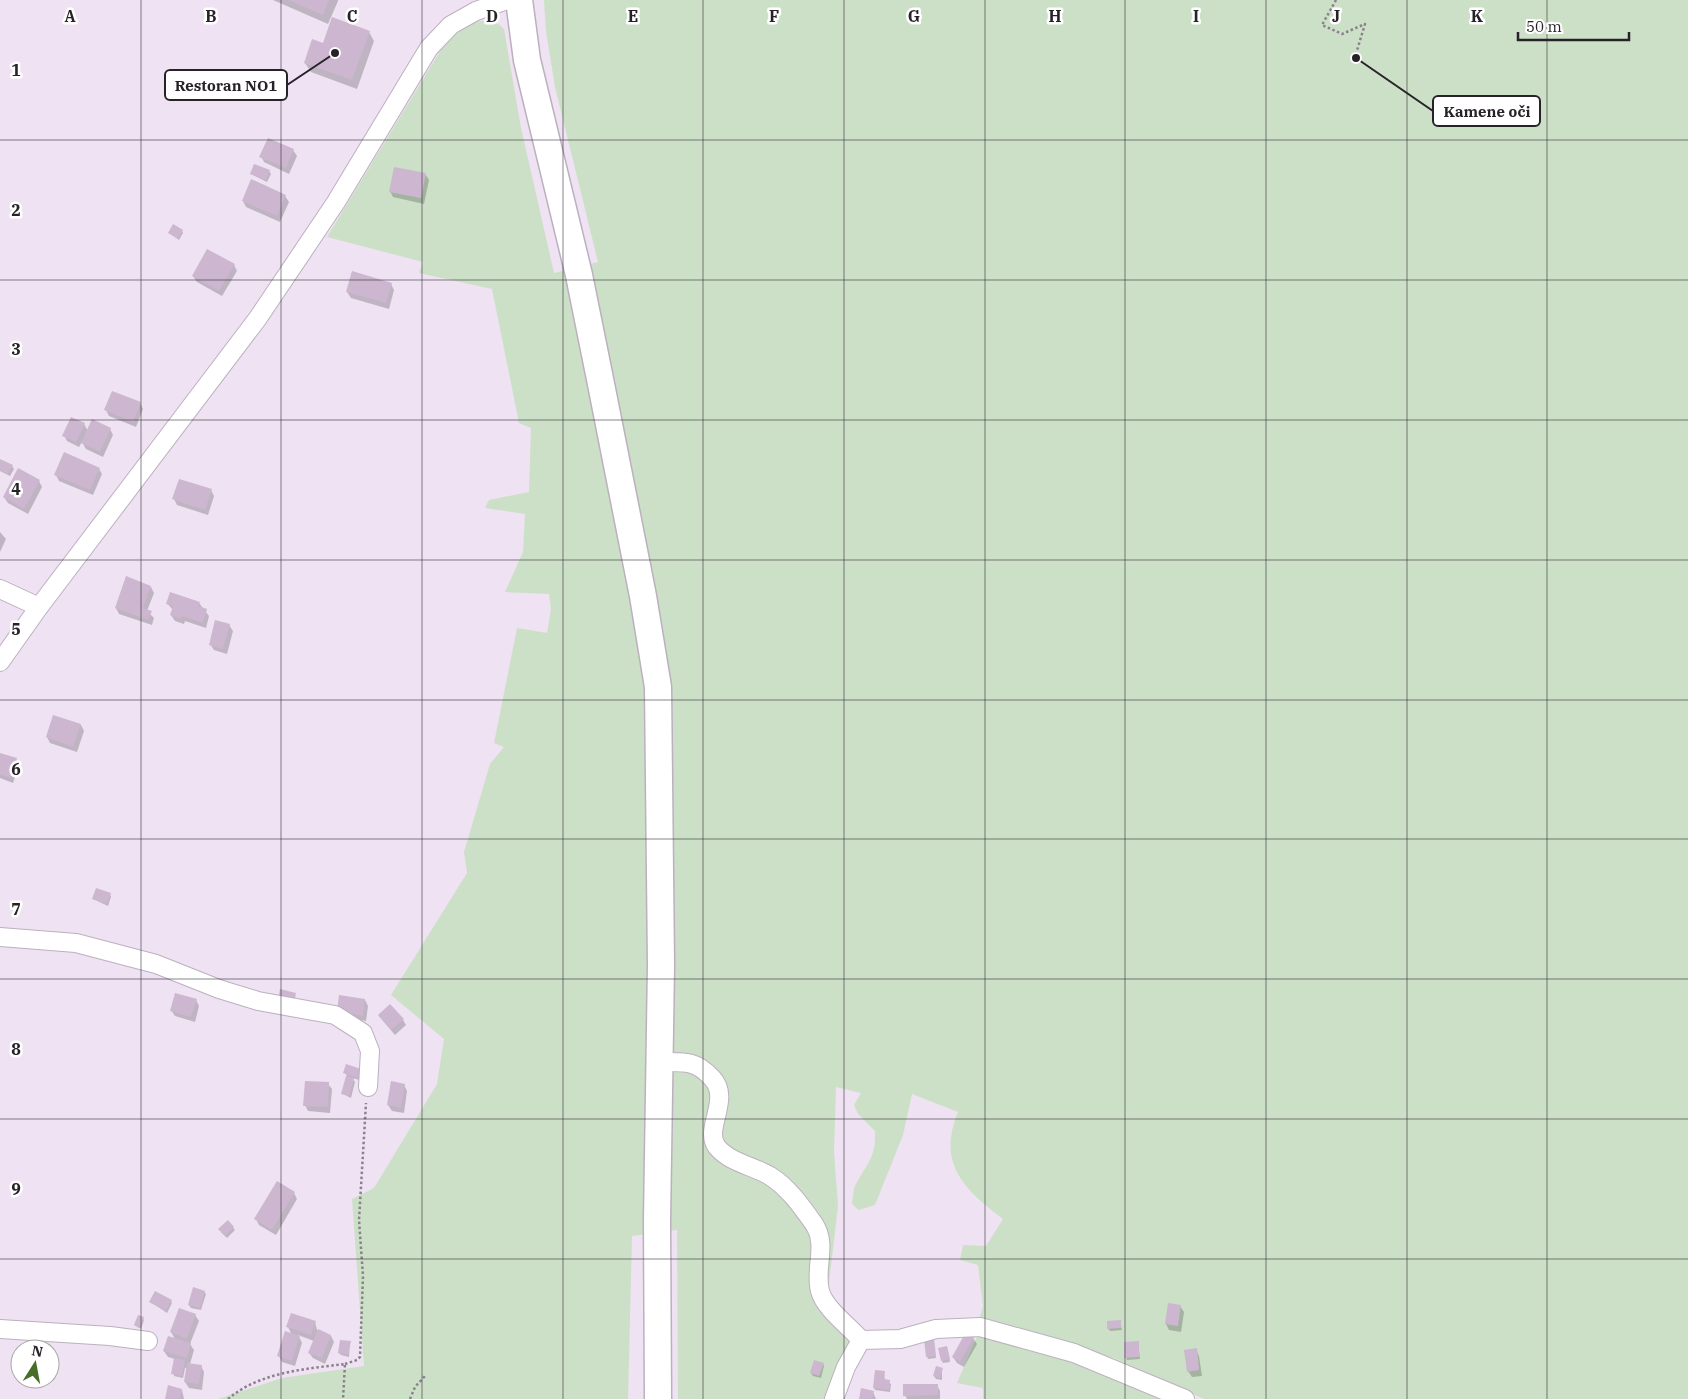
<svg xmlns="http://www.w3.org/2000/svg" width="1688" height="1399" font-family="'IBM Plex Serif',serif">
<rect width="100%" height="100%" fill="#efe2f2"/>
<g fill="#cce0c7">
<path d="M544,0H1688V1399H1204L1114,1358L980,1317L983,1306L978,1265L960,1260L963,1245L986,1246L1003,1219C963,1189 937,1163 958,1112L912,1094L903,1135L875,1205L859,1210L852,1204C853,1197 853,1189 856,1184C868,1162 876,1158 875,1131L858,1114L854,1105L861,1093L836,1087L834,1152L838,1206L828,1292L833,1300L859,1324L827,1399H678L677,1230L632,1236L628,1399H218L282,1378L364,1366L352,1199L374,1188L437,1084L444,1039L391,995L467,873L464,852L490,764L504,747L494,743L517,628L547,633L551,609L549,594L505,592L523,552L525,514L485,508L489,500L529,492L531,428L519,423L492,289L419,273L423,262L327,237L442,48C456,33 484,7 504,29L521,128L554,273L598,262L555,87L546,31Z"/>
<path d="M978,1334L1071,1359L1168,1399H983V1388L957,1383Z"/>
</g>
<g fill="#0003">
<path d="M273,0H338V1L328,24Z"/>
<path d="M369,32L374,41L357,89L311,72L305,63Z"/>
<path d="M293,150L297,156L289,174L264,162L261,156Z"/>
<path d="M269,171L271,174L267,182L251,174Z"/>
<path d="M425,174L429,180L424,204L393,197L390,191Z"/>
<path d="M285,196L289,202L280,222L246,207L243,201Z"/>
<path d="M182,231L183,233L179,240L170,233Z"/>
<path d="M234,265L237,271L222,296L197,282L193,276Z"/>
<path d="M391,284L394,290L389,309L351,298L347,292Z"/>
<path d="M140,403L143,409L136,427L109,416L106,410Z"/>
<path d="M84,424L88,431L110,429L113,435L103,457L86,449L82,442L79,447L67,441L64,435Z"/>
<path d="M0,460L12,466L14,469L10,476L0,471Z"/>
<path d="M99,469L102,474L93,495L59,481L56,475Z"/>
<path d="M39,481L42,487L28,514L8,503L4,497Z"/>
<path d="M211,490L214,496L208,515L177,505L174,499Z"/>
<path d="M0,532L6,539L0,552Z"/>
<path d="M151,587L154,593L147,611L154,618L152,625L119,614L116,608Z"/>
<path d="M167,603H199L209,616L206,628L185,621L184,624L175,621L171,615L173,610Z"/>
<path d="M229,625L233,631L227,654L214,650L210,644Z"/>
<path d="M81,725L84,731L77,752L50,743L47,737Z"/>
<path d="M0,754L16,759L19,765L13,783L0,778Z"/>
<path d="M110,894L111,897L108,906L93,899Z"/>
<path d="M196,1000L199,1006L195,1022L175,1016L171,1010Z"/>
<path d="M365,1000L368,1006L366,1021L341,1017Z"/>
<path d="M379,1016L403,1020L406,1025L395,1035Z"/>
<path d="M347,1065L362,1072L360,1080L352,1078L355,1082L351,1098L343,1094L347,1076L345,1073Z"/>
<path d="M328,1084L332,1089L330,1113L308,1111L305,1105Z"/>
<path d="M404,1085L407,1091L404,1113L392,1111L388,1105Z"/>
<path d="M294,1193L297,1199L276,1235L259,1225L256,1219Z"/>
<path d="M228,1222L235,1230L227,1238L221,1232Z"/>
<path d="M204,1292L206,1294L201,1310L191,1308L189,1305Z"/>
<path d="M171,1301L172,1303L167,1313L151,1302Z"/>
<path d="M1180,1306L1184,1312L1181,1332L1169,1330L1166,1324Z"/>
<path d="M195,1315L199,1321L190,1344L194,1350L190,1364L201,1366L204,1372L202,1390L189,1388L185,1382L187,1368H185L183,1378L174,1376L175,1359L168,1357L164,1351L175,1339L171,1332Z"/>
<path d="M143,1318L144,1320L141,1329L135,1325Z"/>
<path d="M315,1322L317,1330L331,1336L334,1342L325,1364L313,1358L309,1353L314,1341L298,1335L302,1343L295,1366L282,1362L279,1356L292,1335L288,1327Z"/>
<path d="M1120,1322L1122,1330L1110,1331L1108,1328Z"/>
<path d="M973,1338L977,1344L964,1367L957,1363L953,1357Z"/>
<path d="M933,1339L936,1358L928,1359L927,1356Z"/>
<path d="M350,1342L349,1357L341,1355L339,1353Z"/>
<path d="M1138,1343L1140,1359L1127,1360L1126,1357Z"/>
<path d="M947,1348L950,1362L943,1363L942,1361Z"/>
<path d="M1196,1350L1199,1356L1202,1376L1192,1377L1188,1371Z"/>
<path d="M823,1364L824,1366L821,1378L813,1376L811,1373Z"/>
<path d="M942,1369V1380L936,1379L934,1376Z"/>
<path d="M884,1373L885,1381L891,1384L890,1392L875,1390L874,1387Z"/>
<path d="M937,1385L940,1391V1399H907L905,1395Z"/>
<path d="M182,1390L184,1399H166Z"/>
<path d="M873,1392L876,1399H860Z"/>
</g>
<g fill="#ccb6d0">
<path d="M288,0H329L323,15Z"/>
<path d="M332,17L370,31L352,80L304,63L312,39L323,43Z"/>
<path d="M268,138L294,149L286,168L259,157Z"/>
<path d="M254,164L270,170L266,180L250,174Z"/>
<path d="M394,167L426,173L421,198L389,192Z"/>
<path d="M251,179L286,195L277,216L242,201Z"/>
<path d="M173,224L183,230L178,239L168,233Z"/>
<path d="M207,249L235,264L219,291L192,276Z"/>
<path d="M352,271L392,283L386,303L346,292Z"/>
<path d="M112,391L141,402L133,422L104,410Z"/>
<path d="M71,417L85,423L76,442L62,436Z"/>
<path d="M92,419L111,428L100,452L81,443Z"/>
<path d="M64,452L100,468L90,490L54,475Z"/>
<path d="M0,459L13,465L8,474L0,470Z"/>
<path d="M18,468L40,480L24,509L3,497Z"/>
<path d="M179,479L212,489L205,510L172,499Z"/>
<path d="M126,576L151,586L143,608L152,611L148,620L115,608Z"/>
<path d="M170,592L200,602L198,606L207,609L203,623L182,616L181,619L170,615L173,606L166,604Z"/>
<path d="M215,620L230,624L223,649L209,645Z"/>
<path d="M53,715L81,724L73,747L46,737Z"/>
<path d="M0,753L17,758L10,778L0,774Z"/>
<path d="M96,888L111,893L107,904L92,899Z"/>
<path d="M280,989L296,993L294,1004L278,1000Z"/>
<path d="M175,993L197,999L191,1017L170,1011Z"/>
<path d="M339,995L365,999L363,1016L337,1012Z"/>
<path d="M390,1004L404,1019L391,1030L378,1015Z"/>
<path d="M346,1064L361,1069L358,1078L343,1073Z"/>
<path d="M346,1076L354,1078L349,1096L341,1094Z"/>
<path d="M305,1081L329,1082L328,1107L303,1106Z"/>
<path d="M391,1081L405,1084L401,1108L387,1105Z"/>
<path d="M277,1181L295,1192L272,1230L254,1219Z"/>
<path d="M228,1220L234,1227L225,1236L218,1229Z"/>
<path d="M193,1287L205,1291L200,1308L188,1305Z"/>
<path d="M155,1291L172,1300L166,1311L149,1302Z"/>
<path d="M1168,1303L1181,1305L1178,1326L1165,1324Z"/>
<path d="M179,1308L196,1314L187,1339L170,1332Z"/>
<path d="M291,1313L316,1321L311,1335L286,1327Z"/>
<path d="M138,1315L144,1317L139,1328L134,1325Z"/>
<path d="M1121,1320V1328L1107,1329V1321Z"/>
<path d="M318,1329L331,1335L322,1358L308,1353Z"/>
<path d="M285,1331L300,1336L292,1361L277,1356Z"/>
<path d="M966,1332L974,1337L960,1362L952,1357Z"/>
<path d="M168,1336L191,1343L187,1358L163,1351Z"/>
<path d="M934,1338L936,1356L926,1357L924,1339Z"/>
<path d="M340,1340L351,1341L348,1355L338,1353Z"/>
<path d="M1139,1341V1357L1124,1358V1342Z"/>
<path d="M947,1346L950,1359L941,1361L938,1348Z"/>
<path d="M1197,1348L1199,1370L1187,1372L1184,1350Z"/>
<path d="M174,1358L185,1360L182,1376L171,1374Z"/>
<path d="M814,1360L824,1363L819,1376L810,1373Z"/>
<path d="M187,1363L202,1365L199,1384L184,1382Z"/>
<path d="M936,1366L943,1368L940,1378L933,1376Z"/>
<path d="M875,1370L885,1371L884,1379L890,1380L889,1390L873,1388Z"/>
<path d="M903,1384H938V1395L903,1396Z"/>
<path d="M168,1385L182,1389L180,1399H165Z"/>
<path d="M861,1388L874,1391L872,1399H859Z"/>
</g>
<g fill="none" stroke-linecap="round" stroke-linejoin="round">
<g stroke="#bcb0bf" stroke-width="20">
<g id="street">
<path d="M0,589L39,607"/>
<path d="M0,662L39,607L258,318L336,202L429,48L451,25L476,11L507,0"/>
<path d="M0,937L76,943L156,964L219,989L258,1001L335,1015L363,1033L370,1051L368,1087"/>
<path d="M661,1062C684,1062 696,1060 712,1078C732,1099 703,1129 717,1147C730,1163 754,1166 770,1176C788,1187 802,1207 814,1224C828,1245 814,1268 820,1291C825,1309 849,1326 861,1340L900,1339L936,1329L980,1327L1074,1353L1185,1399"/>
<path d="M0,1329L110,1336L148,1341"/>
<path d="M834,1399L846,1367L861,1340"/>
</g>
</g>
<g stroke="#bcb0bf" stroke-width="29">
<path id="secondary" d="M519,0L527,60L579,275L601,384L643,596L658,687L661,965L657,1221L658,1399"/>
</g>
<g stroke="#8a818c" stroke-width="2.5" stroke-dasharray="2.5 2.5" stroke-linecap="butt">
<path d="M1336,0L1322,25L1342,34L1365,24L1355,57"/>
<path d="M345,1364L357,1360L360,1357L363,1276L359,1220L366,1103"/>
<path d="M228,1399C260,1372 305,1369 345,1364L343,1399"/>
<path d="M410,1399L415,1387L425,1376"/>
</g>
<use href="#street" stroke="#fff" stroke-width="18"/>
<use href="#secondary" stroke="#fff" stroke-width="26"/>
</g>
<path fill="none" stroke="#272228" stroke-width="1" stroke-opacity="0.55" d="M141,0V1399M281,0V1399M422,0V1399M563,0V1399M703,0V1399M844,0V1399M985,0V1399M1125,0V1399M1266,0V1399M1407,0V1399M1547,0V1399M0,140H1688M0,280H1688M0,420H1688M0,560H1688M0,700H1688M0,839H1688M0,979H1688M0,1119H1688M0,1259H1688"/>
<g font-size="16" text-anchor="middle" font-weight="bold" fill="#272228" stroke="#fff" stroke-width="5" stroke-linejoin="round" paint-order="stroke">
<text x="70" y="22">A</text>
<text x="211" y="22">B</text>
<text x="352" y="22">C</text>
<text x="492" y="22">D</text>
<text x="633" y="22">E</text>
<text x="774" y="22">F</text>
<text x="914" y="22">G</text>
<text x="1055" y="22">H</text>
<text x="1196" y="22">I</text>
<text x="1336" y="22">J</text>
<text x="1477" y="22">K</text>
<text x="16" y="76">1</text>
<text x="16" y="216">2</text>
<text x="16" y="355">3</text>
<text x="16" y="495">4</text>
<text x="16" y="635">5</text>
<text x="16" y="775">6</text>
<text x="16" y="915">7</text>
<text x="16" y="1055">8</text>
<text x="16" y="1195">9</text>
</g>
<path fill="none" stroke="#272228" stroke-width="2" d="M335 53L287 85M1356 58L1433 111"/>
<g fill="#272228" stroke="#fff" stroke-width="2">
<circle cx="335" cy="53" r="5"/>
<circle cx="1356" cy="58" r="5"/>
</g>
<g fill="#fff" stroke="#272228" stroke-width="2">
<rect x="165" y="70" width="122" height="30" rx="5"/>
<rect x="1433" y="96" width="107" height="30" rx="5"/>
</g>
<g font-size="15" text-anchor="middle" font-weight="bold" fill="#272228">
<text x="226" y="91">Restoran NO1</text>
<text x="1487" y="117">Kamene oči</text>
</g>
<g transform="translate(35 1364) rotate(11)"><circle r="24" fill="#ffffff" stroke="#a9a7a9"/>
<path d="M0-4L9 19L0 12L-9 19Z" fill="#476d28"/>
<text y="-8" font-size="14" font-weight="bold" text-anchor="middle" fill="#272228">N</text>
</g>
<path d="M1518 32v8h111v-8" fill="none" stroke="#272228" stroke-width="2.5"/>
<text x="1526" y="32" font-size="15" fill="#272228" stroke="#ffffff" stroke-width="4" paint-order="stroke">50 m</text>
</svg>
